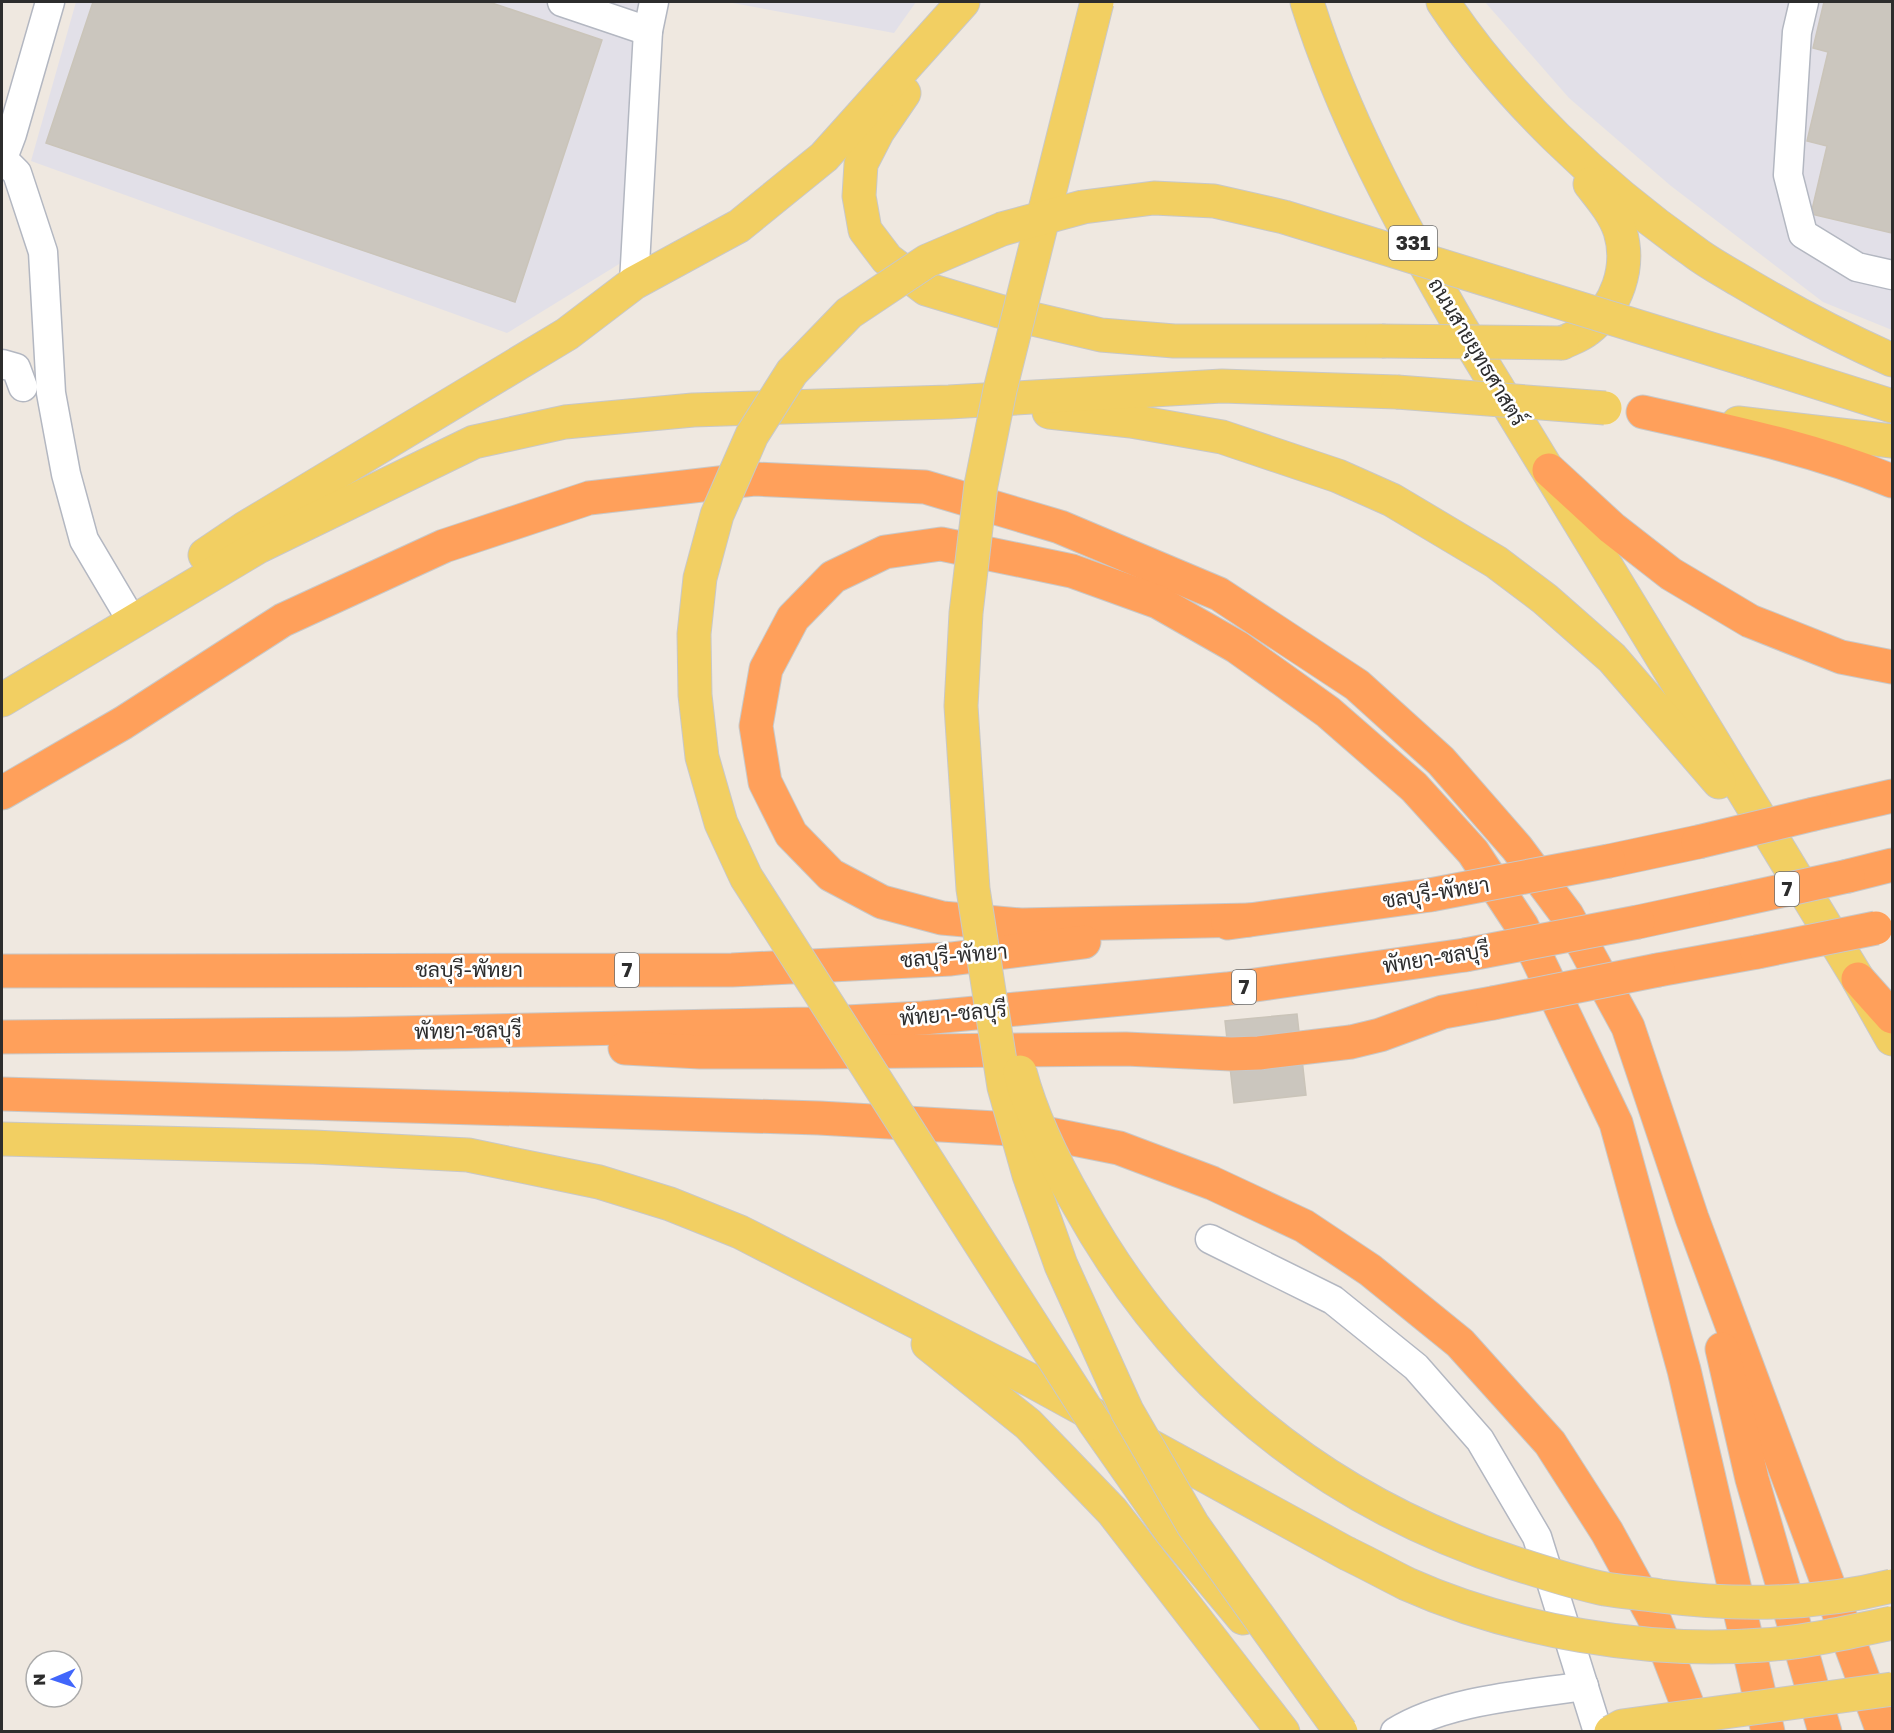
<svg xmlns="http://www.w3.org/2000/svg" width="1894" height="1733" font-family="'Golos Text',Sarabun,sans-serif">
<rect width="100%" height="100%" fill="#efe8e0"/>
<g fill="#e2e0e8">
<path d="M76,2H663L650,245L507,333L31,161Z"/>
<path d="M727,2H916L894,33Z"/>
<path d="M1485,2H1892V330L1823,302L1671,186L1569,98Z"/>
</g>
<g fill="#cbc6be" stroke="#cac4b9" stroke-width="1.5">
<path d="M93,2H489L602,40L515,302L46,143Z"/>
<path d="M1824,2H1892V233L1811,214L1827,146L1807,141L1828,52L1813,48Z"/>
<path d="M1297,1014L1306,1095L1234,1103L1225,1021Z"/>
</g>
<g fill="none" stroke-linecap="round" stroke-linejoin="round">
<g stroke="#b3b7c1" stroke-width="31">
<g id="minor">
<path d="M562,2L648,31"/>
<path d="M1804,2L1797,32L1788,175L1803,234L1857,267L1892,275"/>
<path d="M2,158L17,173L43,252L51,393L66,474L84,540L126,611"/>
<path d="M3,158L12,134L50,2"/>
<path d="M634,283L648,31L654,2"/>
<path d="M2,364L16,368L23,387"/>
<path d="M1210,1239L1333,1300L1416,1367L1480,1440L1537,1537L1598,1732"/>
<path d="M1395,1732C1446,1700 1525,1695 1584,1686"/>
</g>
</g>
<g stroke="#c8c8c8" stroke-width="35">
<g id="major">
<path d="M1307,2C1343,117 1400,222 1460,326L1858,979L1892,1039"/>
<path d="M1443,2C1506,97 1599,185 1693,251C1707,262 1724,271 1739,280C1789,310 1840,337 1892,360"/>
<path d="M904,93L878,131L861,164L859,196L865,230L887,259L926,289L999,311L1101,335L1174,341H1382"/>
<path d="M1562,343C1570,339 1580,336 1587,330C1617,307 1631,267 1620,231C1614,213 1601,198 1590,184"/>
<path d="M1753,362L1892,406"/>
<path d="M1049,412L1131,421L1222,437L1338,476L1392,500L1496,562L1545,599L1612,658L1719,782"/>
<path d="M1738,423L1892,441"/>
<path d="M205,555L245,528L567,334L634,283L739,226L824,157L963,2"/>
<path d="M2,700L258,547L474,442L565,422L693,410L949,402L1222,386L1397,392"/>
<path d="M2,1139L314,1147L468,1155L599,1182L670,1204L740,1232L1032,1381L1346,1553"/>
<path d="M928,1344L1028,1424L1112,1511L1283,1732"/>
<path d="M1095,1423L1172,1533L1243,1618"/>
</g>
</g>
<g stroke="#c8c8c8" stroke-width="35">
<g id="highway">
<path d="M1643,412C1727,431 1812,448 1892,481"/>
<path d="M1549,470L1612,528L1671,574L1750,621L1841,657L1892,667"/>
<path d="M2,793L123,723L283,620L444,546L589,498L754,479L925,487L1060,527L1219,594L1357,685L1441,761L1517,848L1567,915L1628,1027L1692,1218L1883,1732"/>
<path d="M1814,814L1892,796"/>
<path d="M1609,861L1698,842"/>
<path d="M1848,876L1892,865"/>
<path d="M1249,920L1021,925L942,918L882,902L831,875L791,834L765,782L756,726L766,669L793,618L833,577L885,552L941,544L1072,571L1158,602L1237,647L1328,712L1414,787L1473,852L1522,926L1616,1123L1684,1370L1768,1732"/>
<path d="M1638,922L1726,903"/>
<path d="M1228,923L1430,895"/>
<path d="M1658,970L1757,952"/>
<path d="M2,971L732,970L951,959L1084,942"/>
<path d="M1858,979L1892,1017"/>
<path d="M2,1037L347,1034L809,1024L923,1018L1227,989L1465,955"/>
<path d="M625,1048L700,1052H819L1126,1049L1231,1054L1259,1053L1351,1042L1380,1035L1443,1012L1493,1003"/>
<path d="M2,1094L819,1118L1029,1130L1119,1148L1212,1183L1304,1226L1370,1270L1460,1343L1550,1443L1607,1532L1653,1616L1698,1732"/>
<path d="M1722,1349L1752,1479L1825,1732"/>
</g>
</g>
<use href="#minor" stroke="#fff" stroke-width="28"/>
<use href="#major" stroke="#f2cf62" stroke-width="33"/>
<use href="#highway" stroke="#ffa05b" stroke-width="33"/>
<g stroke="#c8c8c8" stroke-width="35" stroke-linecap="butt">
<g id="major-bridge">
<path d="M1097,2L1000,390L981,485L966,613L961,706L973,889L1004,1087L1029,1175L1061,1265L1127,1411L1193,1525L1341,1732"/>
<path d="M1382,341L1562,343"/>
<path d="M1397,392L1605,408"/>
<path d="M1020,1072C1032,1117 1055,1164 1078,1204C1176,1381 1322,1500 1514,1563C1543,1572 1575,1583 1605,1589C1623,1592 1642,1593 1660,1596C1737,1606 1817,1605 1892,1586"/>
<path d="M1095,1423L746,877L721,823L702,757L695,695L694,634L700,578L717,515L752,435L792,372L849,313L927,261L1002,229L1083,207L1154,198L1214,201L1284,217L1753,362"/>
<path d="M1346,1553C1367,1563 1387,1574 1407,1584C1512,1631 1648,1654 1763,1645C1807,1642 1850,1632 1892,1623"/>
<path d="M1611,1732L1622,1726L1892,1689"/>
</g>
</g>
<g stroke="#c8c8c8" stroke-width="35" stroke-linecap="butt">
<g id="highway-bridge">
<path d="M1698,842L1814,814"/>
<path d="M1430,895L1609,861"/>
<path d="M1726,903L1848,876"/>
<path d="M1757,952L1876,928"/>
<path d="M1465,955L1638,922"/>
<path d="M1493,1003L1658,970"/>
</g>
</g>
<use href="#major-bridge" stroke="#f2cf62" stroke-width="33"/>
<use href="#highway-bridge" stroke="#ffa05b" stroke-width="33"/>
</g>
<g text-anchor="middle" stroke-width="5" stroke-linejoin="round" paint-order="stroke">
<g fill="#fff" stroke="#6c6c6c" stroke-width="1.5">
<rect x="1389" y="226" width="48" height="34" rx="4.5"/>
<rect x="1775" y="872" width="24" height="34" rx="4.5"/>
<rect x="615" y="953" width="24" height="34" rx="4.5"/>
<rect x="1232" y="970" width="24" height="34" rx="4.5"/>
</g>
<g font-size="20" font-weight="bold" fill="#2d2d2d">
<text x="1413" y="250">331</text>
<text x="1787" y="896">7</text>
<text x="627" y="977">7</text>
<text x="1244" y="994">7</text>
</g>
<g font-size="21" fill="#2d2d2d" stroke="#fff">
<text transform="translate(1477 352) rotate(59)" y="7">ถนนสายยุทธศาสตร์</text>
<text transform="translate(1436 893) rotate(-9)" y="7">ชลบุรี-พัทยา</text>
<text transform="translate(954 956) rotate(-5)" y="7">ชลบุรี-พัทยา</text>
<text transform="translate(1436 958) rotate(-9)" y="7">พัทยา-ชลบุรี</text>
<text x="469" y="977">ชลบุรี-พัทยา</text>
<text transform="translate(953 1014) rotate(-5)" y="7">พัทยา-ชลบุรี</text>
<text transform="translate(468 1031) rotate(-1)" y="7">พัทยา-ชลบุรี</text>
</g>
</g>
<rect width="1894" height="1733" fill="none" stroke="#2d2d2d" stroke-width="6"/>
<g transform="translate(54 1679) rotate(268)"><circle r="28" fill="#ffffff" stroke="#ababab" stroke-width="1.5"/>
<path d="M0-4.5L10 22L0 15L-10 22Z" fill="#4166fb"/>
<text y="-9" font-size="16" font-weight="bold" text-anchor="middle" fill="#2d2d2d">N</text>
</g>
</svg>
